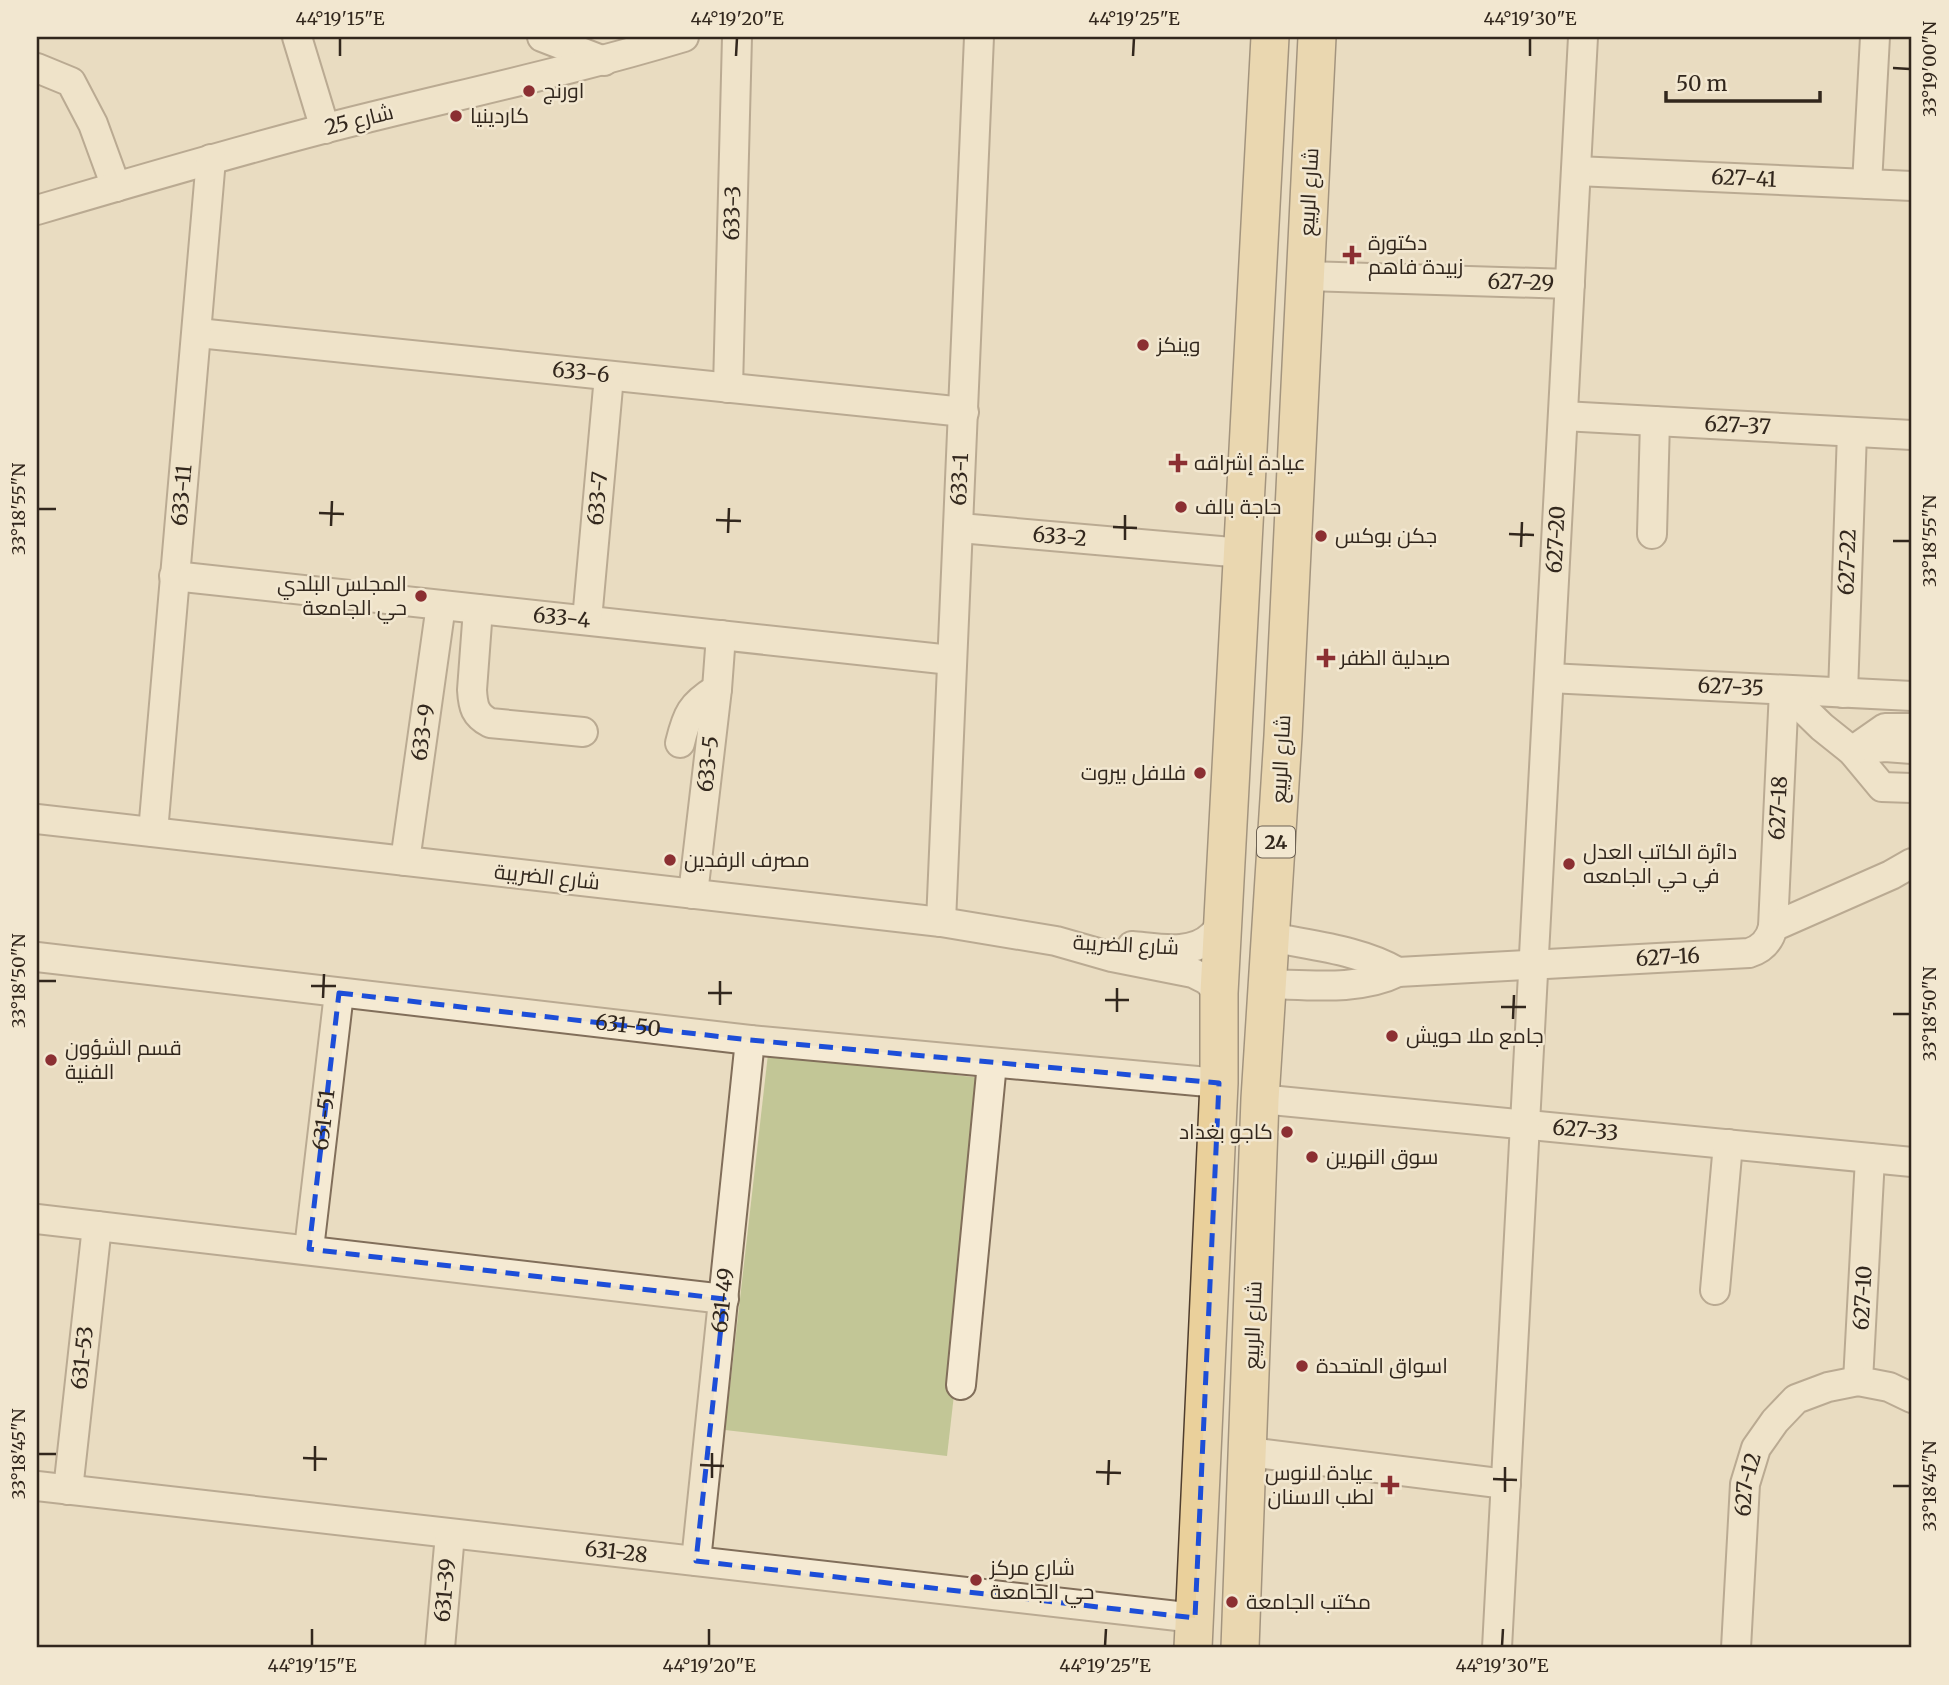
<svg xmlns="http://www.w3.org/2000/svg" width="1949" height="1685" font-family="Merriweather,Cairo,serif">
<rect width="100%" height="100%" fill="#e9dcc1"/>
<path fill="#c2c696" d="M768,1054L990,1079L947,1456L725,1430Z"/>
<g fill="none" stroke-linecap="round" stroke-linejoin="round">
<g stroke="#816e5a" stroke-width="32">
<g id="minor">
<path d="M297,37L325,129"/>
<path d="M542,37L604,61"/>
<path d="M37,68L71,82L93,124L116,187"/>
<path id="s1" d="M1576,171L1912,186"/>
<path d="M1867,184L1875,37"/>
<path d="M37,210C132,182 227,154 323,129C443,98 565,73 684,37"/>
<path id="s2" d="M1306,276L1570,284"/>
<path id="s3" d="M198,333L964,412"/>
<path id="s4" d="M728,388L737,37"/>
<path id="s5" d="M1563,416L1912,435"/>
<path id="s6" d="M960,528L1243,553"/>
<path d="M1652,534L1655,421"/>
<path id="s7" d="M174,576L951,660"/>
<path d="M478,609L472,690C473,707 475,715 490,723L583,732"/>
<path id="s8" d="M587,620L609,376"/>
<path id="s9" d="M1549,678L1912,696"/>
<path d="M1784,690L1822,727L1852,751L1882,787L1912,788"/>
<path id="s10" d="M1843,693L1852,432"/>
<path d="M680,743C687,714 691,705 717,689"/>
<path d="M1865,749L1885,747L1912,749"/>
<path d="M1852,751L1885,728H1912"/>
<path d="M37,819L941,922L1056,941L1112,957L1193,973L1207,980L1219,993"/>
<path id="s11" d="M153,832L211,159"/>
<path id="s12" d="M405,861L441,605"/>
<path id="s13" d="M693,894L717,689L721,635"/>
<path id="s14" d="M941,922L979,37"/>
<path id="s15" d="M1773,927L1784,690"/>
<path d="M1270,937C1313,946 1360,950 1398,972"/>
<path d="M1132,946C1157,948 1192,956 1212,936C1217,932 1220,923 1224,917"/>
<path id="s16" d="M37,957L750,1040L1219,1083"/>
<path id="s17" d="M1268,984C1310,985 1360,991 1398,972L1749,953C1762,949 1770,940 1773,927L1891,875L1912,863"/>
<path id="s18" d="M1260,1099L1912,1162"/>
<path d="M1870,1158L1858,1381L1889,1387L1912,1398"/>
<path d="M37,1219L724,1299"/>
<path id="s19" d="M309,1249L339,993"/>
<path d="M1715,1290L1728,1144"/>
<path d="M961,1385L992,1063"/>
<path d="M1248,1452L1506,1484"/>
<path id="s20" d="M37,1486L1195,1618"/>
<path id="s21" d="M68,1490L97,1226"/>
<path id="s22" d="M696,1561L750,1040"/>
<path id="s23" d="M440,1648L450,1534"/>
<path id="s24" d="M1497,1648L1583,37"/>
<path id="s25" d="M1736,1648L1745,1484L1756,1448L1775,1421L1796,1399L1828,1387L1858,1381"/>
</g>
</g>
<g stroke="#4f3d2e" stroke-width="40">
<g id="major">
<path d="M1193,1648L1219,1083V993L1270,37"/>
<path d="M1240,1648L1260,1099L1283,736L1317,37"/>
</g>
</g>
<use href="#minor" stroke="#f5ead3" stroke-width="28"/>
<use href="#major" stroke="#ead09b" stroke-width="37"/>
</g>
<path d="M0 0H1949V1685H0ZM339,993L750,1040L1219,1083L1195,1618L696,1561L724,1299L309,1249Z" fill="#e9dcc1" fill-opacity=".55" fill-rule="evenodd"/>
<path fill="none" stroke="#1d4ed8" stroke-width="5" stroke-dasharray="14 9" stroke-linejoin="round" d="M339,993L750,1040L1219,1083L1195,1618L696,1561L724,1299L309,1249Z"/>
<path fill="none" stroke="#32271d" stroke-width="2.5" d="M340,56V38M736,56L737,38M1133,56L1134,38M1530,56V38M1893,68L1910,69M38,509H56M319,513L344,514M716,520L741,521M331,526L332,501M1113,527L1137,528M728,533L729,508M1509,534L1534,535M1125,540V515M1893,541H1910M1521,547L1522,522M38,981H56M311,986H336M708,993H732M323,998L324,974M1105,1000H1129M720,1005V981M1501,1007H1526M1117,1012V988M1893,1014H1910M1513,1019L1514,995M38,1454H56M303,1458L327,1459M700,1465L724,1466M315,1471V1446M1096,1472L1121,1473M712,1478V1453M1493,1479L1517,1480M1108,1485L1109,1460M1893,1486H1910M1505,1492V1467M312,1646V1629M709,1646V1629M1105,1646L1106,1629M1502,1646L1503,1629"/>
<g fill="#8b2f32" stroke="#f2e7d0" stroke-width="2.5">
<circle cx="529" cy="91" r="7"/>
<circle cx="456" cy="116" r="7"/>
<path d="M1348.5 244.5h7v7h7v7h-7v7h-7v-7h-7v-7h7z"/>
<circle cx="1143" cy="345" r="7"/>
<path d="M1174.5 452.5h7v7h7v7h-7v7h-7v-7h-7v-7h7z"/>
<circle cx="1181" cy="507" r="7"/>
<circle cx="1321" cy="536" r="7"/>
<circle cx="421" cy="596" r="7"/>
<path d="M1322.5 647.5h7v7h7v7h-7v7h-7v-7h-7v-7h7z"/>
<circle cx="1200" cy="773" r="7"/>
<circle cx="670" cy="860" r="7"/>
<circle cx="1569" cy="864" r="7"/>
<circle cx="1392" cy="1036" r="7"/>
<circle cx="51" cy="1060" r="7"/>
<circle cx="1287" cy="1132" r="7"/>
<circle cx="1312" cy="1157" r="7"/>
<circle cx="1302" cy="1366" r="7"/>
<path d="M1386.5 1474.5h7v7h7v7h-7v7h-7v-7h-7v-7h7z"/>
<circle cx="976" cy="1580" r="7"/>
<circle cx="1232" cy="1602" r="7"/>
</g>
<g text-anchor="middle" stroke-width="5" stroke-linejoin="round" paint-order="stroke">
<rect fill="#f2e7d0" stroke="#6c6153" stroke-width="2" x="1257" y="826.5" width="38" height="31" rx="5"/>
<g font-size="19" font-weight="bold" fill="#32271d">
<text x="1276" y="849">24</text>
</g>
<g font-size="21" fill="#32271d" stroke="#f2e7d0" text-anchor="start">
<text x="543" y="98">اورنج</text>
<text x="470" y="123">كاردينيا</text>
<text x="1368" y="250">دكتورة<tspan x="1368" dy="24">زبيدة فاهم</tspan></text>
<text x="1157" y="352">وينكز</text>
<text x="1194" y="470">عيادة إشراقه</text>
<text x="1195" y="514">حاجة بالف</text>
<text x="1335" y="543">جكن بوكس</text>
<text x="407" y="591" text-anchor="end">المجلس البلدي<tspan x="407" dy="24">حي الجامعة</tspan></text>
<text x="1340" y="665">صيدلية الظفر</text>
<text x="1186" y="780" text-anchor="end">فلافل بيروت</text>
<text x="1583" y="859">دائرة الكاتب العدل<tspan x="1583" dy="24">في حي الجامعه</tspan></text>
<text x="684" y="867">مصرف الرفدين</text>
<text x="1406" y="1043">جامع ملا حويش</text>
<text x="65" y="1055">قسم الشؤون<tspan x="65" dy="24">الفنية</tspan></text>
<text x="1273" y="1139" text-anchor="end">كاجو بغداد</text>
<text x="1326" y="1164">سوق النهرين</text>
<text x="1316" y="1373">اسواق المتحدة</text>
<text x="1374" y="1480" text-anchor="end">عيادة لانوس<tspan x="1374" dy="24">لطب الاسنان</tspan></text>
<text x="990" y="1575">شارع مركز<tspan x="990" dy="24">حي الجامعة</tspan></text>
<text x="1246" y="1609">مكتب الجامعة</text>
</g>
<g font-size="21" fill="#32271d" stroke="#f2e7d0">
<text transform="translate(359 120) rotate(-14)" y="7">شارع 25</text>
<text dy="7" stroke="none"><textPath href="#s1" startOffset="168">627-41</textPath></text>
<text transform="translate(1309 192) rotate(-87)" y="7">شارع الربيع</text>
<text dy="7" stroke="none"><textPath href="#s4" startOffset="175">633-3</textPath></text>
<text dy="7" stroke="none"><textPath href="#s2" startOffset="215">627-29</textPath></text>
<text dy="7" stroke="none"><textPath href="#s3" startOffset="385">633-6</textPath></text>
<text dy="7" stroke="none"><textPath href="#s5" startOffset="175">627-37</textPath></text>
<text dy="7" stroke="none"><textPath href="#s14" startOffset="443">633-1</textPath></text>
<text dy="7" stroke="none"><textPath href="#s11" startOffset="338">633-11</textPath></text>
<text dy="7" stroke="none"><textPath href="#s8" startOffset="122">633-7</textPath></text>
<text dy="7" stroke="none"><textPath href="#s6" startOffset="100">633-2</textPath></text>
<text dy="7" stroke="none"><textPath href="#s24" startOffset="1110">627-20</textPath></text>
<text dy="7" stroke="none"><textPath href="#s10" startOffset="131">627-22</textPath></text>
<text dy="7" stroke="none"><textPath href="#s7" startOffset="390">633-4</textPath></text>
<text dy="7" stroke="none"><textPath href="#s9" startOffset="182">627-35</textPath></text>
<text dy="7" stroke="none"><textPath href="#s12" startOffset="130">633-9</textPath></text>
<text transform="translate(1281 759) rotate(-87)" y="7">شارع الربيع</text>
<text dy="7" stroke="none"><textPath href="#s13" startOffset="131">633-5</textPath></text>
<text dy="7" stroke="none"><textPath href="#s15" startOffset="119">627-18</textPath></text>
<text transform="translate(547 877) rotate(6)" y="7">شارع الضريبة</text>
<text transform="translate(1126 945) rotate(3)" y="7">شارع الضريبة</text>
<text dy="7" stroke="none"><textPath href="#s17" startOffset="402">627-16</textPath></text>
<text dy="7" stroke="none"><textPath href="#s16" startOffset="595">631-50</textPath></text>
<text dy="7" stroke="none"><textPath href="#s19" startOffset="130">631-51</textPath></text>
<text dy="7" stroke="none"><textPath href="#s18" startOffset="327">627-33</textPath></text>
<text transform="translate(1863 1298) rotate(-87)" y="7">627-10</text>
<text dy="7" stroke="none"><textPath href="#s22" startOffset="262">631-49</textPath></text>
<text transform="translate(1253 1325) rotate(-88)" y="7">شارع الربيع</text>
<text dy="7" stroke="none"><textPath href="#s21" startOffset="133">631-53</textPath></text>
<text dy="7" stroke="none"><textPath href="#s25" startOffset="164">627-12</textPath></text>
<text dy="7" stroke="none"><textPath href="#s20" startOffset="583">631-28</textPath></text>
<text dy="7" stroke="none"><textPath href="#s23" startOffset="58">631-39</textPath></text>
</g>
</g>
<rect width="1949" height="1685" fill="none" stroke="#f2e7d0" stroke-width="77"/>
<path d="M1666 91v10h154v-10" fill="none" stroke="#32271d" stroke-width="3.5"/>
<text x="1676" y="91" font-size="21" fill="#32271d" stroke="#f2e7d0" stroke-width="5" paint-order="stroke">50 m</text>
<rect x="38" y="38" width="1872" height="1608" fill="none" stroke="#32271d" stroke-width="2.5"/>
<g font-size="18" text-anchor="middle" fill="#32271d">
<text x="340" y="25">44°19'15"E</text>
<text x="737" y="25">44°19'20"E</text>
<text x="1134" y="25">44°19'25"E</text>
<text x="1530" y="25">44°19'30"E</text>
<text transform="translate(1930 69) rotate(-90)" y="6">33°19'00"N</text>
<text transform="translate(19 509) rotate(-90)" y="6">33°18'55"N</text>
<text transform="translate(1930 541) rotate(-90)" y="6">33°18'55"N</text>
<text transform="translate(19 981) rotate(-90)" y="6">33°18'50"N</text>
<text transform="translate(1930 1014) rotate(-90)" y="6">33°18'50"N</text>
<text transform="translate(19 1454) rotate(-90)" y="6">33°18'45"N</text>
<text transform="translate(1930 1486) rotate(-90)" y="6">33°18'45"N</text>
<text x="312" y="1672">44°19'15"E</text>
<text x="709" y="1672">44°19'20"E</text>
<text x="1105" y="1672">44°19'25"E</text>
<text x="1502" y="1672">44°19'30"E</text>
</g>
</svg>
